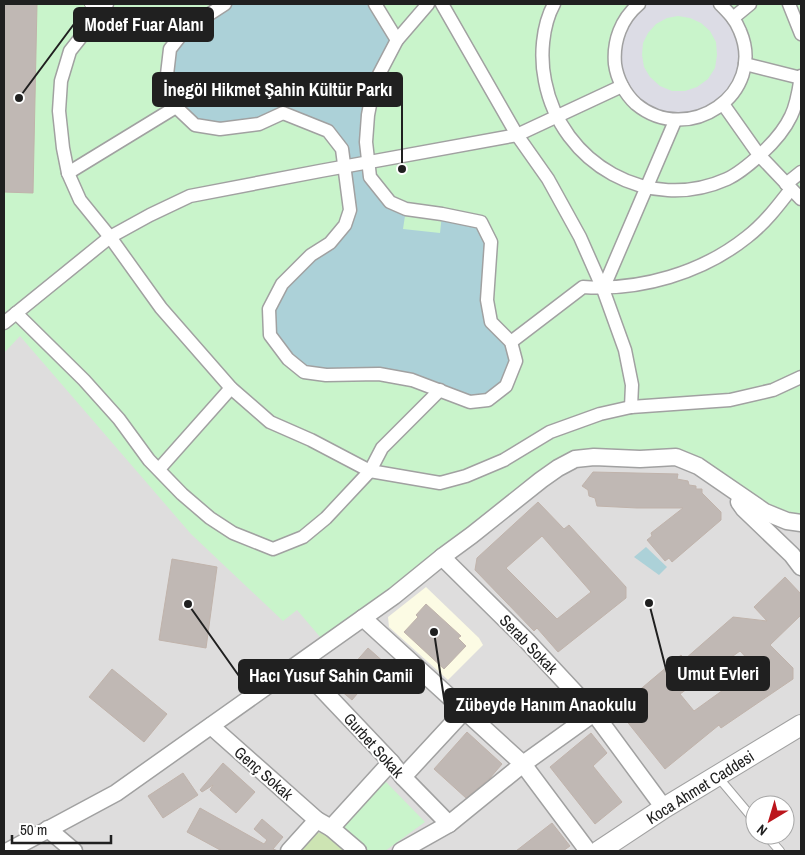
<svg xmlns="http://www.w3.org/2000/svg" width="805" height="855" font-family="'Archivo Narrow',sans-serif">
<rect width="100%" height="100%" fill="#efece7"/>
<path fill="#dedddd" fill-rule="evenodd" d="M4,4H801V851H4ZM755,805H785V835H755Z"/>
<path fill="#fcfbe4" d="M426,587L479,638L483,645L448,680L389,627L388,617Z"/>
<path fill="#cde4b3" d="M315,832L325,834L344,851H295Z"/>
<g fill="#c9f4cb">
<path d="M4,4H801V523L698,466L575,459L327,645L297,610L283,621L191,534L20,336L4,353Z"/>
<path d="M386,782L425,822L385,851H367L341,828L340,822Z"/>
</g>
<path fill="#dcdce5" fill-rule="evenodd" d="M639,4H720L733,18L745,64L723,104L675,121L631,99L614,53ZM678,16L690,18L701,23L710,31L716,42L717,55L715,68L708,79L697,87L685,91H672L660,86L650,77L644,67L642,55L643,43L648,33L656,24L667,18Z"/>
<g fill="#acd1d8">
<path d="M225,4H375L397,40L374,84L370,177L406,209L403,229L440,233L442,214L481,222L491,242L487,300L516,361L506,386L470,402L412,380L304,372L270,335L269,309L282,284L345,225L342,149L328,131L283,113L259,124L195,125L166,83L170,49Z"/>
<path d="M646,547L667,567L659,575L634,557Z"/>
</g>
<g fill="#c0b8b4" stroke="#c0b3ab" fill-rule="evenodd">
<path d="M4,4H37L33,193L4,192Z"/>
<path d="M593,472L678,474L677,479L688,481L689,485L696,486V489H702V493L721,512V520L672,562L669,558L665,561L647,540L652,536L651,533L683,508H637L597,506L595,498L589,496L588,490L582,486Z"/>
<path d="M538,502L564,529L569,525L626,587V598L558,652L537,628L534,631L475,570L477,558ZM542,536L591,592L557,619L506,568Z"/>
<path d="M172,559L217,567L206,648L159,640Z"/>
<path d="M785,577L801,594V615L770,645L793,668V679L721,728L719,725L665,769L617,709L681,655L685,659L733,617L767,621L754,607ZM740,651L755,667L694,711L680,694Z"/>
<path d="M426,604L461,636L458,638L466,646L444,669L404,632L418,617L416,615Z"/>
<path d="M368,648L396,673L386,686L373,675L352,700L334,685L351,664L353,665Z"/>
<path d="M112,669L167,714L144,742L89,697Z"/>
<path d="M467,732L502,764L490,778L466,798L434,769Z"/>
<path d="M591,733L607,753L593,766L622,802L595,824L550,767Z"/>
<path d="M223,763L255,792L236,813L210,790L213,785L202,792L200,790Z"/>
<path d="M183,773L198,795L163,818L148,796Z"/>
<path d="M200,808L264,844L267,840L254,829L262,819L283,837L273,849L278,851H222L187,832Z"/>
<path d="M552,823L570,846L563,851H516Z"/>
</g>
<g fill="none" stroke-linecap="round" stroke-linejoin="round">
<g stroke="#a1a1a1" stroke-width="10">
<g id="service">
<path d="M89,4L104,7"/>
<path d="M718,777L755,821"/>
<path d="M766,835L780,851"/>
</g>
</g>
<g stroke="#a1a1a1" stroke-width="15">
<g id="pedestrian">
<path d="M107,4L70,51L61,81L59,111L63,148L68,173L80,200L110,237L161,308L231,388L270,422L311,440L370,471L440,483L466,476L504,460L550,432L600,414L631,407L730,400L773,390L801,377"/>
<path d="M225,4L185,30L170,49L166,83L176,107L195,125L220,129L259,124L283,113L328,131L342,149L350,210L345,225L330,243L311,255L282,284L269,309L270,335L288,359L304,372L326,375L379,374L412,380L470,402L488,400L506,386L516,361L511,342L491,322L487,300L491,242L481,222L442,214L406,209L390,202L370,177L366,142L368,115L374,84L397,40L375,4"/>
<path d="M442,4L517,135L548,179L580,237L603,289L625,350L632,385L631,407"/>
<path d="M554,4C542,26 540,57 545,81C561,164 649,214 727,179C740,173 751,163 761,154C773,143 784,131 791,116C797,104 799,89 801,76"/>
<path d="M639,4C621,19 613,41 615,64C617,79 625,94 636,104C688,147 767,94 740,31C736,20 728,12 720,4"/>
<path d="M789,4L801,34"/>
<path d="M733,18L750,4"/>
<path d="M397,40L428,4"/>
<path d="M745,64L801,78"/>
<path d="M723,104L759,155L801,199"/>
<path d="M68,173L176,107"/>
<path d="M786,184L801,172"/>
<path d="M603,289L675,121"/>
<path d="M16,313L84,380L119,419L149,460L182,494L210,518L233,533L273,549L303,537L326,518L370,471L382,448L440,390"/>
<path d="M4,323L110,237L150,215L190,196L320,171L517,135L622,86"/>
<path d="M511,342L583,287C640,291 702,273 747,237C764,224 778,206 791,189"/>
<path d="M159,469L231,388"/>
</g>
</g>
<g stroke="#a1a1a1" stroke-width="19">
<g id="minor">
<path d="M739,502L744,509L792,555L801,567"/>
<path d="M442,557L527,641L594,713L664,808"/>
<path d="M363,618L523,764L588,851"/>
<path d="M299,665L391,762L403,777L449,824"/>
<path d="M211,726L317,820L331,828L358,851"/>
<path d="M403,777L465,710"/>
<path d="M331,828L391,762"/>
<path d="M48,829L74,851"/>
<path d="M8,851L116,793L394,596L442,557L472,535L541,480L558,468L575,459L594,457L640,459L676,457L698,466L765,512L787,521L801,523"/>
<path d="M289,851L317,820"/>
<path d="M401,851L449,824L523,764L594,713"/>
</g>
</g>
<g stroke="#a1a1a1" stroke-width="22">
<path id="tertiary" d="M599,851L664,808L801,725"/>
</g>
<use href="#service" stroke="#fff" stroke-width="8"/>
<use href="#pedestrian" stroke="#fff" stroke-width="12"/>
<use href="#minor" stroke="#fff" stroke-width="16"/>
<use href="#tertiary" stroke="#fff" stroke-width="20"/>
</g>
<g text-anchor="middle" stroke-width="4" stroke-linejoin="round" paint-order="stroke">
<g font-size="16" fill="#202020" stroke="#fff">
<text transform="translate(529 644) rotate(46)" y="6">Serab Sokak</text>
<text transform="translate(374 745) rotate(48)" y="6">Gurbet Sokak</text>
<text transform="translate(264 773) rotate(41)" y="6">Genç Sokak</text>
<text transform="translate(700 787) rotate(-32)" y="6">Koca Ahmet Caddesi</text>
</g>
</g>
<path fill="none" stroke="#202020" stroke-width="2" d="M19 98L74 24M402 169L402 89M649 603L667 673M188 604L239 676M434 632L445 705"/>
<g fill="#202020" stroke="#fff" stroke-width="2">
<circle cx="19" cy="98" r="5"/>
<circle cx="402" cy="169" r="5"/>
<circle cx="649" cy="603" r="5"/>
<circle cx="188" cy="604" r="5"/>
<circle cx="434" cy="632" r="5"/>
</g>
<g fill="#202020" stroke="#202020" stroke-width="2">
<rect x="74" y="8" width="139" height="33" rx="5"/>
<rect x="153" y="73" width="249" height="33" rx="5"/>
<rect x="667" y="657" width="102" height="33" rx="5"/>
<rect x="239" y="660" width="185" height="33" rx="5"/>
<rect x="445" y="689" width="202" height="33" rx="5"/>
</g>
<g font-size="18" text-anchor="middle" font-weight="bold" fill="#fff">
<text x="144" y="31">Modef Fuar Alanı</text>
<text x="278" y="96">İnegöl Hikmet Şahin Kültür Parkı</text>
<text x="718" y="680">Umut Evleri</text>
<text x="331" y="682">Hacı Yusuf Sahin Camii</text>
<text x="546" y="711">Zübeyde Hanım Anaokulu</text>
</g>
<rect width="805" height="855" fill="none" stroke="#202020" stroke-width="10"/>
<g transform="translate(770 820) rotate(218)"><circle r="24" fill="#ffffff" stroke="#a6a6a6"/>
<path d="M0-4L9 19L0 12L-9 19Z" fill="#bb151c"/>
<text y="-8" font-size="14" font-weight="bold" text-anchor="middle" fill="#202020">N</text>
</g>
<path d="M12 835v8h99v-8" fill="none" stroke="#202020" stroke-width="2.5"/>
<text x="20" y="835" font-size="15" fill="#202020" stroke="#ffffff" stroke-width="4" paint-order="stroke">50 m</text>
</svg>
